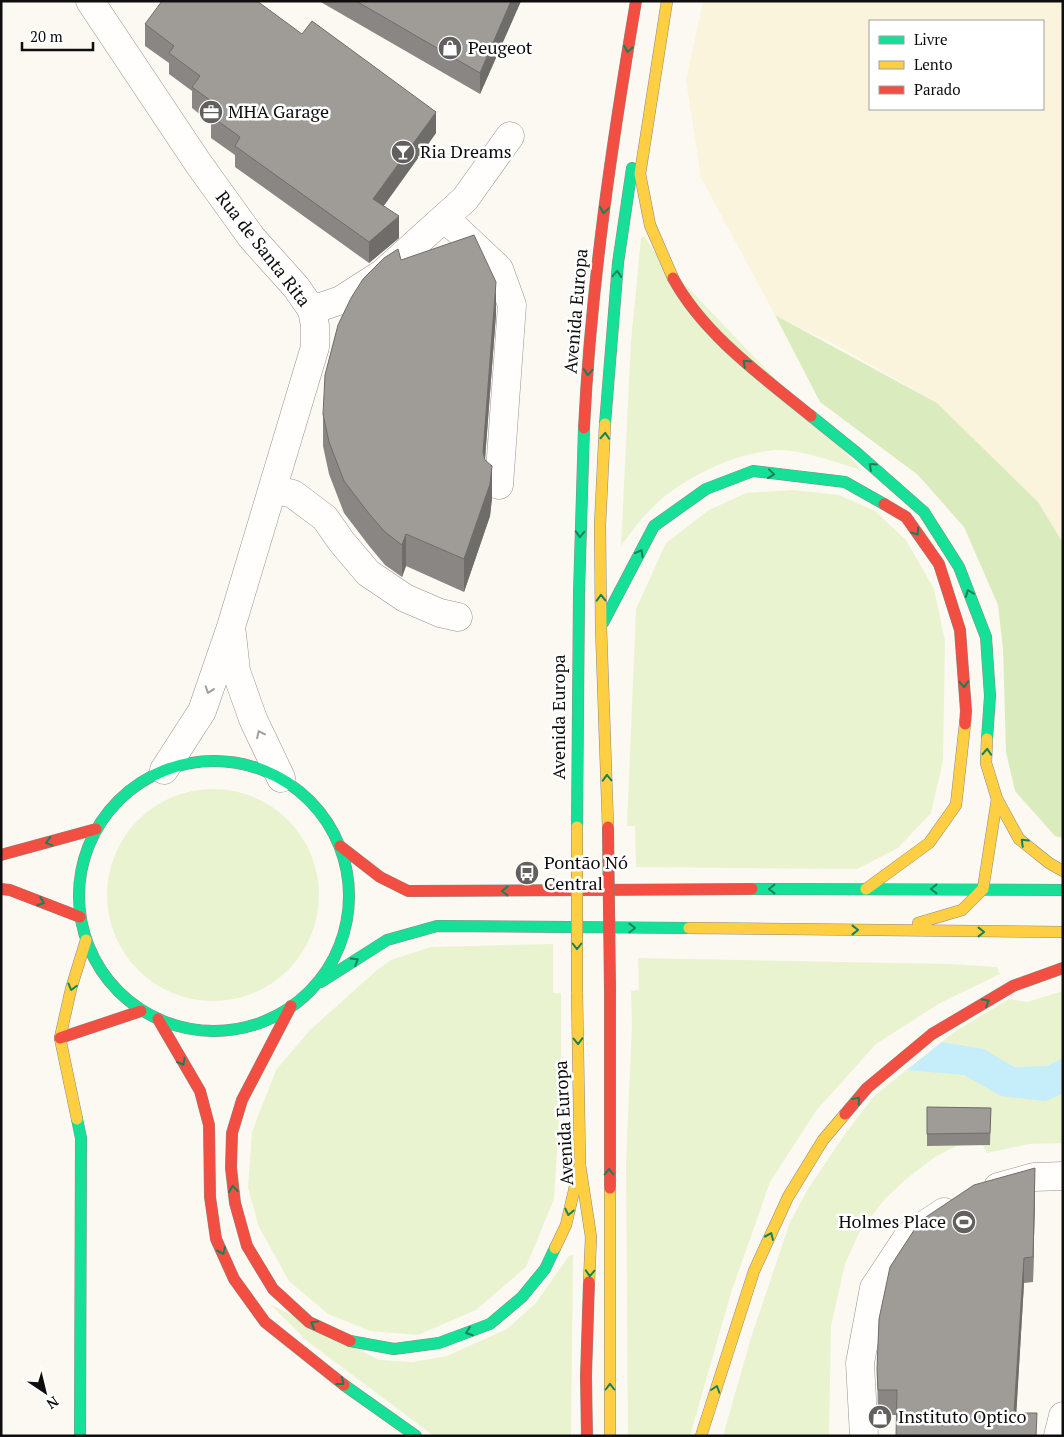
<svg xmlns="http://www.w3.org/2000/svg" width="1064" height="1437" font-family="'PT Serif',serif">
<rect width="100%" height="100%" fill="#fcf9f2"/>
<path fill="#faf4dd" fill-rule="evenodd" d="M703,1H1063V543L1037,502L937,403L834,344L775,315L701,178L686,80ZM870,21H1043V109H870Z"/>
<g fill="#e9f3d0">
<path d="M644,236L656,254L862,470C837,463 801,449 776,450C733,453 679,479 650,510C639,521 630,534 621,546L631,342L641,238Z"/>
<path d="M793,490L839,495L875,511L906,540L934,589L945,641L943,761L931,813L898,848L857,869L636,867L635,826H627L636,609L666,543L709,510L746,493Z"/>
<circle cx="213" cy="895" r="106"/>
<path d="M553,944V993H561V1090L554,1199L526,1267L476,1310L418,1335L370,1331L328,1314L289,1281L259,1227L248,1188L252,1132L276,1070L310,1030L377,970L391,960L431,947Z"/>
<path d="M638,958L949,964L997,967L1000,974L940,1003L876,1044L816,1111L770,1182L731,1293L690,1436H628L626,1164L632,1024L631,991L639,990Z"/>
<path d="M1063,991V1143L1029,1144L987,1153L979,1138L966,1141L935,1157L905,1180L884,1200L859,1233L845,1264L831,1326L829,1436H723L751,1338L790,1222L808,1189L845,1134L874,1096L954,1032L1009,999L1027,1002Z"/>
<path d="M573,1255L571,1436H434L307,1341L270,1304L379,1360L413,1362L447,1356L507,1329L535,1304L569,1256Z"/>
</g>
<path fill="#daecbd" d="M775,315L937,403L1038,502L1063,543V838L1055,836L1015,791L1006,752L1003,649L998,605L964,527L918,475L820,402Z"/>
<path fill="#c5edfa" d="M942,1042L984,1049L1014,1067L1047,1066L1063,1058V1093L1046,1101L1001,1096L964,1075L907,1070Z"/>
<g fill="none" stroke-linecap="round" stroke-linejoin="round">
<g stroke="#959491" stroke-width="29">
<g id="street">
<path d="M90,1L198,163L252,238L296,287L312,310L315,326V347L231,627L202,711L164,770"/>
<path d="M445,218L499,269L512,305L499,485"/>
<path d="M312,310L341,300L383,273L465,199L510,136"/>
<path d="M273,489L293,494L325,518L341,541L368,573L405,598L440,613L458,617"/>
<path d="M232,634L236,671L253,719L281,778"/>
<path d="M998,1187L1034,1177L1063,1176"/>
<path d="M864,1436L860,1363L874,1288L909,1235L944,1212"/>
<path d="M1058,1436L1063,1416"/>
</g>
</g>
<g stroke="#8c8a87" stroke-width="12">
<g id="fast">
<path d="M811,416L857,453L924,512L959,567L986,637L990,696L987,739"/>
<path d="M605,424L618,263L632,168"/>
<path d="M603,623L654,526L706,489L753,471L845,482L884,504"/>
<circle cx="214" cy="896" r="135"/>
<path d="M577,827L579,593L584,428"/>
<path d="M752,889L1063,890"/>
<path d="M321,982L387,940L437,926L689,928"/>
<path d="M77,1119L81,1138L80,1436"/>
<path d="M350,1341L394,1349L439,1343L490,1324L522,1297L545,1269L555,1248"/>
<path d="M344,1385L416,1436"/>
</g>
</g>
<g stroke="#8c8a87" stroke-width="12">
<g id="slow">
<path d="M667,1L640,174L650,225L673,278"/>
<path d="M605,424L600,525L601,627L608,827"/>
<path d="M987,739L986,763L997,799L1019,839L1049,863L1063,871"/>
<path d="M866,889L929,843L956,805L965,724"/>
<path d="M918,923L962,910L983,889L997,799"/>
<path d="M689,928L1063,932"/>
<path d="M577,992L580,1165L591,1237L589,1282"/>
<path d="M77,1119L60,1038L71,989L86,940"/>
<path d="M610,1188V1436"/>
<path d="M555,1248L566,1225L580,1165"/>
<path d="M701,1436L754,1271L788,1197L823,1140L845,1114"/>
</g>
</g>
<g stroke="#8c8a87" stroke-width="12">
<g id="jam">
<path d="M673,278C703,334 763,377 811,416"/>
<path d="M584,428C591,284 612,143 636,1"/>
<path d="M884,504L906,517L939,564L960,630L966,711L965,724"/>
<path d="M340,846L380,877L408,891L752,889"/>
<path d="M1,855L96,829"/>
<path d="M1,889L10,890L80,917"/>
<path d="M610,991V1188"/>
<path d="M291,1006L242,1100L232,1133L231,1168L235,1203L247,1246L273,1289L309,1322L350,1341"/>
<path d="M158,1019L200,1091L209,1125L210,1197L216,1239L234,1279L265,1322L344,1385"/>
<path d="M60,1038L141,1011"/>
<path d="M845,1114L867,1088L932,1034L1013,986L1063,968"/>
<path d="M587,1436L586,1376L589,1282"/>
</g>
</g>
<use href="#street" stroke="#fffefd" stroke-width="28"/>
<use href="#fast" stroke="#16e098" stroke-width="11"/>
<use href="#slow" stroke="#ffcf43" stroke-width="11"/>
<use href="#jam" stroke="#f24e42" stroke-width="11"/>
<g stroke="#82817e" stroke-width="12" stroke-linecap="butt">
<path id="slow-bridge" d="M577,827V992"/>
</g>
<g stroke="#82817e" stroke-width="12" stroke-linecap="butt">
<path id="jam-bridge" d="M608,827L610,991"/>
</g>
<use href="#slow-bridge" stroke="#ffcf43" stroke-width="11"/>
<use href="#jam-bridge" stroke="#f24e42" stroke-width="11"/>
</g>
<g fill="#898683">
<path d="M319,1H521L480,94Z"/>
<path d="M145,24L436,133L383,206L399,238L369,263L235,167V155L211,138V123L192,108V91L169,74V63L145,46Z"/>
<path d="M401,260L496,314L485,460L492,498L490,516L464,592L406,566L402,577L385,565L370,547L344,513L329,474L323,446V414Z"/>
<path d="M927,1107L991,1108L990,1145L927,1146Z"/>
<path d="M1035,1193L1033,1282L1024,1283L1016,1413L1037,1436L896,1415H878L877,1369Z"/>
</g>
<g fill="#6f6d6a">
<path d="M511,1H521L480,94V73Z"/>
<path d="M436,112V133L373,221V199Z"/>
<path d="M399,216V238L369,263V242Z"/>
<path d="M496,282V314L483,484V452Z"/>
<path d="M492,466V498L490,516L464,592V559Z"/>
<path d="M406,534V566L402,577V545Z"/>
<path d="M1035,1168V1193L1033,1282V1257Z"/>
<path d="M1024,1258V1283L1015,1436L1014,1413Z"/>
</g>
<g fill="#9f9c98" stroke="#6f6d6a">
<path d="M162,1H257L302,34L312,21L436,112L373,199L399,216L369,242L235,146L240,137L211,116L218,106L192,87L200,76L169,53L174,46L145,24Z"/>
<path d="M356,1H511L480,73Z"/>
<path d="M474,235L496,282L483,452L485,460L492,466L490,484L464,559L406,534L402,545L385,532L370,515L344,481L329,442L323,414L325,375L338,325L351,298L363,279L384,258L398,249L401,260Z"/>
<path d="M927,1107L991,1108L990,1133L927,1134Z"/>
<path d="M1035,1168L1033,1257L1024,1258L1014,1413H1037L1036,1436H896L897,1390H878L877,1369L879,1319L890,1267L920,1221L974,1185Z"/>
</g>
<defs><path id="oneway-chevron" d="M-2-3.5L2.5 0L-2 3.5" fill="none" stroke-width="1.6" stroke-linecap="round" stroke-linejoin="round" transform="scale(1.25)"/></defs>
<g stroke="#12825a">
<use href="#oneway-chevron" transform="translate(628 49) rotate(100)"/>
<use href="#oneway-chevron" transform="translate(604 210) rotate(98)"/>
<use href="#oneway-chevron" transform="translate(617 274) rotate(-85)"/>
<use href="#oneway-chevron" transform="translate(746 363) rotate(-136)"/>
<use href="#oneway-chevron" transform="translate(588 372) rotate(95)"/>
<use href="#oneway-chevron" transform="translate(605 436) rotate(-87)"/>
<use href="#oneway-chevron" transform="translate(872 466) rotate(-138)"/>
<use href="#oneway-chevron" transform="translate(771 474) rotate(7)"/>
<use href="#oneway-chevron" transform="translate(916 532) rotate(54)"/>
<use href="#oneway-chevron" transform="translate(580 534) rotate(92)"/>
<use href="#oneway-chevron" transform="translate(640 553) rotate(-62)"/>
<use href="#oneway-chevron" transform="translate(969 593) rotate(-111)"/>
<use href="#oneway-chevron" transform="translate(601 598) rotate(-91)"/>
<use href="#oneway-chevron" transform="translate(964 684) rotate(86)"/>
<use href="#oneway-chevron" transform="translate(987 752) rotate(-87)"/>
<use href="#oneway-chevron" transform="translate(607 778) rotate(-92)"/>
<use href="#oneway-chevron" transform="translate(49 842) rotate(165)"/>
<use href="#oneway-chevron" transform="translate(1024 842) rotate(-136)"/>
<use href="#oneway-chevron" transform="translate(772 889) rotate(180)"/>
<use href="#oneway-chevron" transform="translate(934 889) rotate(-180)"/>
<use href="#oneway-chevron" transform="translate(505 891) rotate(180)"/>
<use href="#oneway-chevron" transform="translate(41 902) rotate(21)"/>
<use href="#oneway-chevron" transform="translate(632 928)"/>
<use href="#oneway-chevron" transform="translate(855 930)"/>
<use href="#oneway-chevron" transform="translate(981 932)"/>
<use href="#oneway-chevron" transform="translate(577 946) rotate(90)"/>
<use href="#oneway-chevron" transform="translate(355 961) rotate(-32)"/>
<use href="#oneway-chevron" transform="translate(72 987) rotate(105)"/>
<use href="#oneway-chevron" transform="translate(986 1002) rotate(-31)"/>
<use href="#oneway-chevron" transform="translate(578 1041) rotate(89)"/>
<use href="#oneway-chevron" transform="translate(182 1062) rotate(60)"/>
<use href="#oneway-chevron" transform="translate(857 1100) rotate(-50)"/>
<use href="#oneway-chevron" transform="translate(609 1172) rotate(-90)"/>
<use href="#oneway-chevron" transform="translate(233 1189) rotate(-96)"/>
<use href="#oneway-chevron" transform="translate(569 1212) rotate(103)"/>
<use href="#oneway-chevron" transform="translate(770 1236) rotate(-66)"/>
<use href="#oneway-chevron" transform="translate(222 1251) rotate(66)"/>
<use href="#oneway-chevron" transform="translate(590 1273) rotate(92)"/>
<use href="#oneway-chevron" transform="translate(314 1324) rotate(-151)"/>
<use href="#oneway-chevron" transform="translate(469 1332) rotate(160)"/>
<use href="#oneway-chevron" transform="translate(341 1382) rotate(38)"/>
<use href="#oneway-chevron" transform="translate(610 1387) rotate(-90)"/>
<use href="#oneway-chevron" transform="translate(716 1389) rotate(-72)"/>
</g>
<g stroke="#9f9e9d">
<use href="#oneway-chevron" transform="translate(209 690) rotate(109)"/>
<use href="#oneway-chevron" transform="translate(260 734) rotate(-116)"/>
</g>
<defs>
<g id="shop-disc" transform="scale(1.25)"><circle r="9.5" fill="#61605e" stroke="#fff"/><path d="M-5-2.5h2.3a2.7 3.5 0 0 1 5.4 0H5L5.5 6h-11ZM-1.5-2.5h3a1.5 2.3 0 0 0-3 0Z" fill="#fff"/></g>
<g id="office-disc" transform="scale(1.25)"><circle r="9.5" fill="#61605e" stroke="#fff"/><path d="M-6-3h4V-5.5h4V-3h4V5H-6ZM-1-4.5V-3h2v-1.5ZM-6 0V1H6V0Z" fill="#fff"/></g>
<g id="bar-disc" transform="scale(1.25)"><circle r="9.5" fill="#61605e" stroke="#fff"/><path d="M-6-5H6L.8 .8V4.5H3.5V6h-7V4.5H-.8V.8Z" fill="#fff"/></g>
<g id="bus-disc" transform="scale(1.25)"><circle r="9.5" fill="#61605e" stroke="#fff"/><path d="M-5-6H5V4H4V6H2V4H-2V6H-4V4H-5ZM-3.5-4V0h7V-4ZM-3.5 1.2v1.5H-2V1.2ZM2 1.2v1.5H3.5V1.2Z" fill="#fff"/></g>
<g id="stadium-disc" transform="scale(1.25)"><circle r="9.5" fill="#61605e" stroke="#fff"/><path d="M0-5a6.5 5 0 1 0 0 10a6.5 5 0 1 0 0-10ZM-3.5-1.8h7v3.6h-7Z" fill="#fff"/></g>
</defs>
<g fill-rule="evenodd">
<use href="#shop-disc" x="450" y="48"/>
<use href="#office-disc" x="211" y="112"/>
<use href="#bar-disc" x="403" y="152"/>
<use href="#bus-disc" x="527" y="873"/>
<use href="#stadium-disc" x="964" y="1222"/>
<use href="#shop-disc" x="880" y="1417"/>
</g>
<g text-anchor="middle" stroke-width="5" stroke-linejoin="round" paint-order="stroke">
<g font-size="18" fill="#0e0e0e" stroke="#fff" text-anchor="start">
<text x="468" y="54">Peugeot</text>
<text x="228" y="118">MHA Garage</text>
<text x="420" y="158">Ria Dreams</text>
<text x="544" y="869">Pontão Nó<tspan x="544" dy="21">Central</tspan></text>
<text x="946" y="1228" text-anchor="end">Holmes Place</text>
<text x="898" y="1423">Instituto Optico</text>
</g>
<g font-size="18" fill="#0e0e0e" stroke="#fff">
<text transform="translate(263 249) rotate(52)" y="6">Rua de Santa Rita</text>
<text transform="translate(576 311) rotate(-85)" y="6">Avenida Europa</text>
<text transform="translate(559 717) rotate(-90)" y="6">Avenida Europa</text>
<text transform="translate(564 1123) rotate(-93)" y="6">Avenida Europa</text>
</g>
</g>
<rect width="1064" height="1437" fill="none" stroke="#0e0e0e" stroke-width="5"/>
<rect x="869" y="20" width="175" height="90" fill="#ffffff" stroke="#9f9f9f"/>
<rect x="879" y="36" width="25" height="8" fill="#16e098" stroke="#9f9f9f"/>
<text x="914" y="45" font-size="15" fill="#0e0e0e">Livre</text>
<rect x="879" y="61" width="25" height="8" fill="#ffcf43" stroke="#9f9f9f"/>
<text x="914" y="70" font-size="15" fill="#0e0e0e">Lento</text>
<rect x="879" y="86" width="25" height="8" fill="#f24e42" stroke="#9f9f9f"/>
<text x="914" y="95" font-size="15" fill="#0e0e0e">Parado</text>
<g transform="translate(45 1392) rotate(145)" stroke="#ffffff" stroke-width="4" paint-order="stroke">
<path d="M0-4L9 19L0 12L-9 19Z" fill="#0e0e0e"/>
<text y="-8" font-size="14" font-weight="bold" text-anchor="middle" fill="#0e0e0e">N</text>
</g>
<path d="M22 42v8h71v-8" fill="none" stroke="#0e0e0e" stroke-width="2.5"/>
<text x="30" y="42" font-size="15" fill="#0e0e0e" stroke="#ffffff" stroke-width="4" paint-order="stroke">20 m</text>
</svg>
